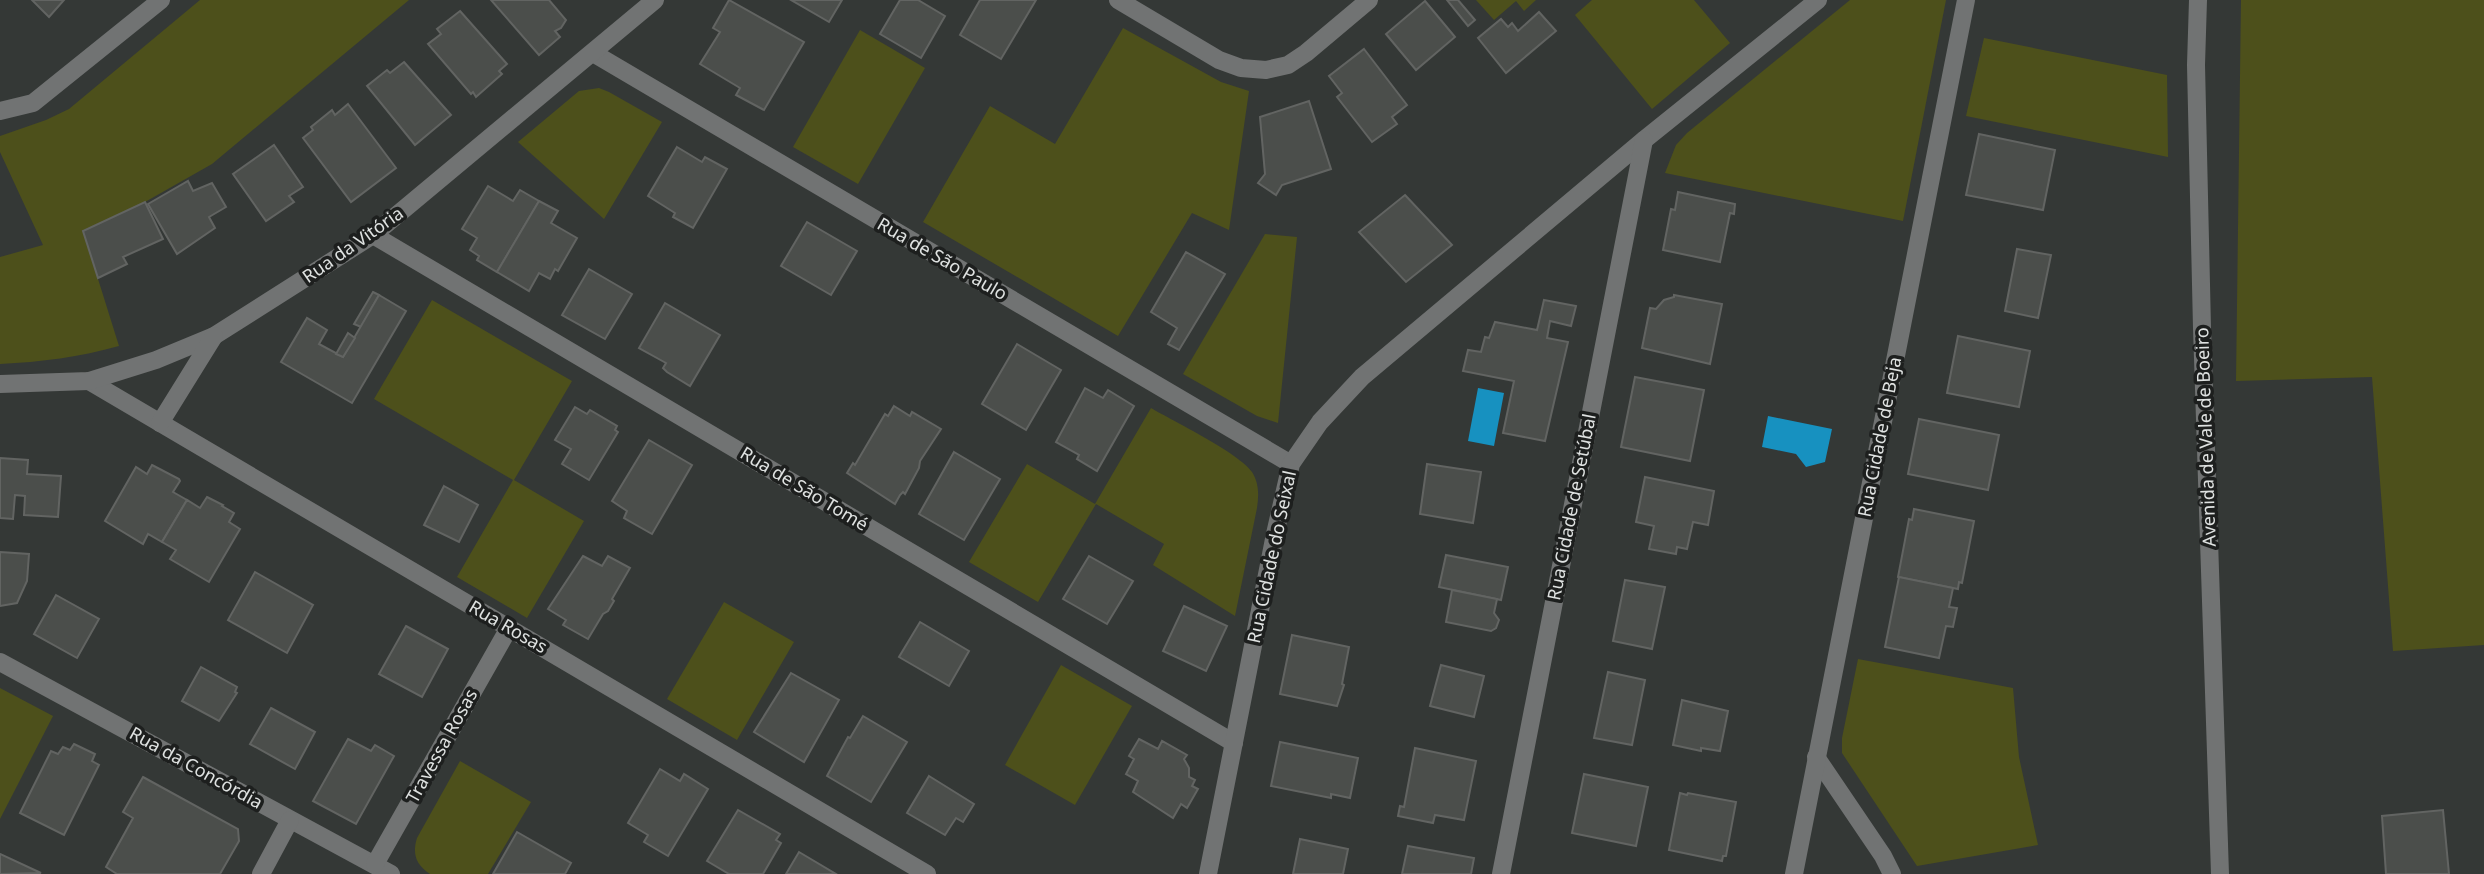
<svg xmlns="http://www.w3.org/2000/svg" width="2484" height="874" font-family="'Noto Sans',sans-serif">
<rect width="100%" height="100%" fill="#343836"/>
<g fill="#4d501b">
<path d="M200,0H409L212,164L145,202L83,231L119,346C80,357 41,362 0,364V257L43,245L0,152V136L46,120L69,109Z"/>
<path d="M1476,0H1536L1524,11L1516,1L1494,20Z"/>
<path d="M1592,0H1694L1730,43L1652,109L1575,15Z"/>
<path d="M1850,0H1946L1903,221L1665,173L1676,145L1687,133Z"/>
<path d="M2241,0H2484V645L2393,651L2372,377L2236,381Z"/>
<path d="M1123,28L1221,82L1249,91L1229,230L1192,213L1118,336L923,222L990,106L1055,144Z"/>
<path d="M860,30L925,68L858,184L793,147Z"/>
<path d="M1984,38L2167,75L2168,157L1966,116Z"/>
<path d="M599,88L609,92L662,122L604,219L518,142L579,91Z"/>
<path d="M1265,234L1297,237L1278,423L1257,416L1183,374Z"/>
<path d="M432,300L572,381L514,480L584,521L527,618L457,577L513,480L374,399Z"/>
<path d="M1151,408C1173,421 1239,453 1252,472C1259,483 1259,495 1257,508L1235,616L1153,565L1164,544L1096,504L1038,602L969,562L1027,464L1095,504Z"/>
<path d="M724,602L794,642L737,740L667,699Z"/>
<path d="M1858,659L2013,688L2019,757L2038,845L1917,866L1842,753V738Z"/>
<path d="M1061,665L1132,706L1075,805L1005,765Z"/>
<path d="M0,688L53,716L0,819Z"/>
<path d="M460,761L531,802L488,874H430C416,865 412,854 417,838Z"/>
</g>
<g fill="#1791c0">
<path d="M1478,388L1504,393L1494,446L1468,441Z"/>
<path d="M1768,416L1832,429L1825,462L1806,467L1796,454L1762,447Z"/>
</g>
<g fill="#4b4e4b" stroke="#626462" stroke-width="2">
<path d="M32,0H64L49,17Z"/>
<path d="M491,0H549L566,20L561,28L555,31L560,37L539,55Z"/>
<path d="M729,0L804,42L764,110L736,95L740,88L700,64L720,32L713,28Z"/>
<path d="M791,0H842L829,22Z"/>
<path d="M900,0H918L945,16L921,58L880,34Z"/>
<path d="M980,0H1036L1001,59L960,35Z"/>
<path d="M1447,0H1458L1475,20L1468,26Z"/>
<path d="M1425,1L1455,37L1416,70L1386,34Z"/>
<path d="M460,11L507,64L499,71L502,74L476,97L473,92L471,94L428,44L441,34L437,29Z"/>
<path d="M1539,12L1556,31L1506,73L1478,38L1501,19L1508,27L1512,23L1518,31Z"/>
<path d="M1364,49L1407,105L1392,117L1397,124L1372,142L1337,97L1342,93L1329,76Z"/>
<path d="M404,62L451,115L415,145L367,86L387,70L390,73Z"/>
<path d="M1309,101L1331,169L1282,185L1276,195L1258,183L1265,174L1260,117Z"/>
<path d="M348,104L396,168L351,202L303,138L313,130L311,127L332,110L335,115Z"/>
<path d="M1979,134L2055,150L2043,210L1966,195Z"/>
<path d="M274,145L303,187L289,196L294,202L266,221L233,174Z"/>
<path d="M677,147L702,162L705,157L727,169L693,228L673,217L675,213L648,196Z"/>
<path d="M188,181L193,191L212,183L226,207L209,217L215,228L177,254L148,204Z"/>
<path d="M488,186L513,201L520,190L539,201L497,272L477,260L479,256L470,250L477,238L462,229Z"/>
<path d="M1678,192L1735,204L1734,214L1730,213L1720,262L1663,250L1671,209L1675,210Z"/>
<path d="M1405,195L1452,245L1406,282L1359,232Z"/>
<path d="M539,201L558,211L551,223L577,238L558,271L555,269L550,279L539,273L529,291L497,272Z"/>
<path d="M145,202L163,239L123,257L127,264L98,278L83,231Z"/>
<path d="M807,222L857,251L831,295L781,266Z"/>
<path d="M2017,249L2051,255L2038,318L2005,311Z"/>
<path d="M1186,252L1225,274L1179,350L1168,344L1177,328L1151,312Z"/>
<path d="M589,269L632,294L605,339L562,315Z"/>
<path d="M373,292L379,295L361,327L354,324Z"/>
<path d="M379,295L406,311L352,403L281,362L307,318L327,330L319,344L343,357Z"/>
<path d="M1674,295L1722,304L1710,364L1642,348L1650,308L1656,309L1664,300L1674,297Z"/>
<path d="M1544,300L1576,306L1571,326L1550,321L1547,338L1568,342L1545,441L1503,433L1514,381L1463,371L1468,350L1481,352L1485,337L1489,338L1495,322L1537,330Z"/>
<path d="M665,303L720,335L690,386L667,372L663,368L666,363L639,348Z"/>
<path d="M348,333L355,338L343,357L336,354Z"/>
<path d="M1958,336L2030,351L2019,407L1947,393Z"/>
<path d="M1017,344L1061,370L1026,430L982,404Z"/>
<path d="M1635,377L1704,390L1690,461L1621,447Z"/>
<path d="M1085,388L1103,398L1108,390L1134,406L1097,471L1077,459L1079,455L1056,442Z"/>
<path d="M894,406L910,416L912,412L941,429L920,461L919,468L905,494L903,492L900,495L895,504L847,473L853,463L855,465L885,414L888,416Z"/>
<path d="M575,407L587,414L590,410L617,426L615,430L618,432L589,480L562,464L571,449L555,440Z"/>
<path d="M1919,419L1999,435L1988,490L1908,474Z"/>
<path d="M649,440L692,465L652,534L624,518L627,511L612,501Z"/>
<path d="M954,452L1000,479L964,540L919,514Z"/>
<path d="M0,458L28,460L27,474L61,476L58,517L24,515L25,496L15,495L13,519L0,518Z"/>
<path d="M1427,464L1481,472L1473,523L1420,514Z"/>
<path d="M152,465L179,479L180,481L173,492L187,500L162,542L148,534L143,544L105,521L136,467L147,474Z"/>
<path d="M1645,477L1714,491L1708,525L1693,522L1687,549L1677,547L1676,554L1649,549L1654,526L1636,522Z"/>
<path d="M444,486L478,505L459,542L424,525Z"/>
<path d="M207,497L223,505L222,506L234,513L229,522L240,529L209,582L170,559L176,550L162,542L187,500L200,508Z"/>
<path d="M1914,509L1974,521L1962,583L1959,582L1958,589L1898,577L1909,519L1912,520Z"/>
<path d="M0,552L29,554L27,581L17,603L0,606Z"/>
<path d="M1446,555L1508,567L1501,600L1439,587Z"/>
<path d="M583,556L602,566L608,556L630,568L612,599L614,601L608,611L603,614L588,639L563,625L566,620L548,609Z"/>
<path d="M1089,556L1133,581L1107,624L1063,599Z"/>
<path d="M255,572L313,605L287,653L228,620Z"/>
<path d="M1899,577L1953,588L1949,607L1957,608L1953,627L1946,626L1939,658L1885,647Z"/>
<path d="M1625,580L1665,587L1652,649L1613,641Z"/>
<path d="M1452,590L1497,599L1494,613L1499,620L1496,628L1491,631L1446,622Z"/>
<path d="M56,595L99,619L77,658L34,634Z"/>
<path d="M1184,606L1227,626L1206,671L1163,651Z"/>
<path d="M920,622L969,651L949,686L899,657Z"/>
<path d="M406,626L448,649L422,697L379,674Z"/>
<path d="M1292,635L1349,647L1342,684L1344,685L1337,706L1280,694Z"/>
<path d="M1441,665L1484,676L1474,717L1430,706Z"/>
<path d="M201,667L237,687L235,692L237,693L219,721L182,701Z"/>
<path d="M1608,672L1645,680L1632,745L1594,738Z"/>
<path d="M791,673L839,700L804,762L754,732Z"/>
<path d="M1682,700L1728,711L1720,751L1701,748V751L1673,745Z"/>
<path d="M271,708L315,732L295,769L250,744Z"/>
<path d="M863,716L907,742L871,802L827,776L848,737L850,738Z"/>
<path d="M348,739L371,751L375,745L394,756L356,824L313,801Z"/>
<path d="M1139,739L1158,749L1162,741L1187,755L1184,759L1189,768V777L1195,780L1192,786L1198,789L1187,808L1181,804L1173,818L1133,792L1138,781L1126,774L1134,759L1129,756Z"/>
<path d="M1280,742L1358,758L1350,798L1331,794V798L1271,786Z"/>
<path d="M74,744L95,754L92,761L99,765L64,835L20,813L51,751L58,754L63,747L70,750Z"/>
<path d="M1415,748L1476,761L1464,820L1435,815L1433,823L1398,816L1400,806L1404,807Z"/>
<path d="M660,769L680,781L684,774L708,789L668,856L644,842L648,835L628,823Z"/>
<path d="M1584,774L1648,787L1636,846L1572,833Z"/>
<path d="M929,776L974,804L963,822L956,818L945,835L907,813Z"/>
<path d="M143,777L238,829L239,841L220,874H117L106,867L133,818L123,812Z"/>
<path d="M1680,793L1687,795L1688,793L1736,802L1726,856H1723L1722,861L1669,850Z"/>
<path d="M738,810L780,834L776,840L781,843L763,874H729L707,861Z"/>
<path d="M2443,810L2449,874H2386L2382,816Z"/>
<path d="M517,832L571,863L565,874H493Z"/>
<path d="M1300,839L1348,849L1343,874H1293Z"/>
<path d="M1408,846L1474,858L1471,874H1402Z"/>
<path d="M799,852L836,874H786Z"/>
<path d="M0,854L41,873L0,874Z"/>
</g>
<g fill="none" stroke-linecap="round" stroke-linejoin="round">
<g stroke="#717373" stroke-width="18">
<path d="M1118,0L1219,60L1241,68L1266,70L1288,65L1306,53L1369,0"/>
<path d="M2198,0L2196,65L2202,328L2220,874"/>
<path d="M593,53L1291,464"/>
<path d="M0,111L33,103L161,0"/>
<path d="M373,235L1234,743"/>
<path d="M89,381L927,874"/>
<path d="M0,384L89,381L156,360L214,336L373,235L655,0"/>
<path d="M160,423L214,336"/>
<path d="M0,662L391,874"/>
<path d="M1816,757L1883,856L1892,874"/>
<path d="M375,864L509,628"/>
<path d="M261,874L290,820"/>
<path d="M1208,874L1275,534L1291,464L1320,422L1362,377L1644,140L1818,0"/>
<path d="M1501,874L1644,140"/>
<path d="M1794,874L1966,0"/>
</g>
</g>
<g text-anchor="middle" stroke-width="7" stroke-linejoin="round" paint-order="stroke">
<g font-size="18" fill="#dfe2e1" stroke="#1d1f1e">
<text transform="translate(353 245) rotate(-35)" y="6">Rua da Vitória</text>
<text transform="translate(942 259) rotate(30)" y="6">Rua de São Paulo</text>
<text transform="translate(1880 437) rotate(-79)" y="6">Rua Cidade de Beja</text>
<text transform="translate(2206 437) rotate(-92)" y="6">Avenida de Vale de Boeiro</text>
<text transform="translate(804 489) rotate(31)" y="6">Rua de São Tomé</text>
<text transform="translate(1572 507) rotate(-79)" y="6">Rua Cidade de Setúbal</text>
<text transform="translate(1272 557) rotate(-78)" y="6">Rua Cidade do Seixal</text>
<text transform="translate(508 627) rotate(30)" y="6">Rua Rosas</text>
<text transform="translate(442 746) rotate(-61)" y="6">Travessa Rosas</text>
<text transform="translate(196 768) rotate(29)" y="6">Rua da Concórdia</text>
</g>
</g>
</svg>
